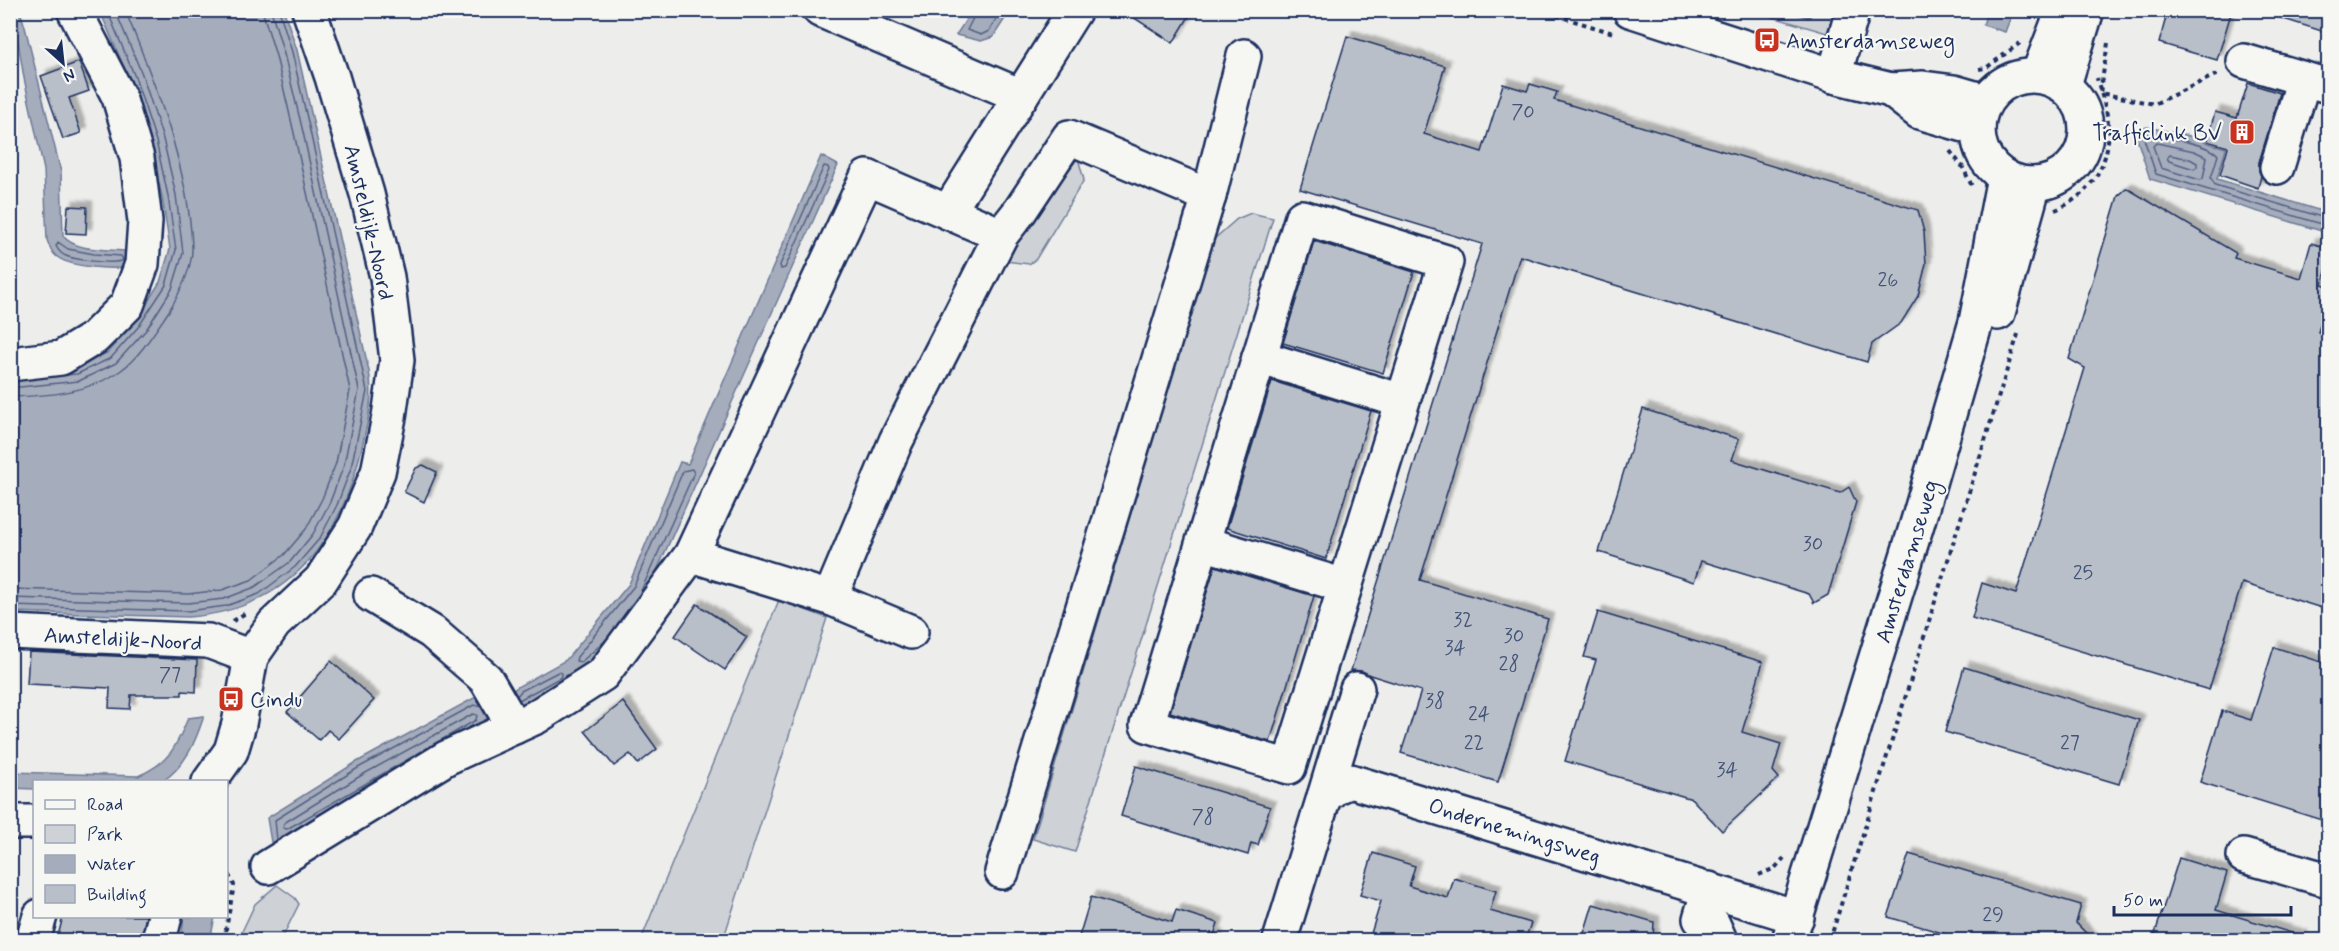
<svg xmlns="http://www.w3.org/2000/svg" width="2339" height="951" font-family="Mynerve,sans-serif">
<defs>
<filter id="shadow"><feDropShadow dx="5.5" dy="-5.5" stdDeviation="1.5" flood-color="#0004"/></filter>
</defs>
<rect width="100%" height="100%" fill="#edeeec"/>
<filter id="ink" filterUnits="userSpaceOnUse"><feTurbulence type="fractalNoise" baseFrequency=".0167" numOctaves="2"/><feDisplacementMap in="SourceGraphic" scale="12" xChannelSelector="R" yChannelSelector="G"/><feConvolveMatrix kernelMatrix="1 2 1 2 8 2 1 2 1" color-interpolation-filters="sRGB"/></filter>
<g filter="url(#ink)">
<g fill="#ced2d7" stroke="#74809a" stroke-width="1.5">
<path d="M1752,11L1834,10V11L1827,33Z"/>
<path d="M1078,158L1084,180L1036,259L1029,264L989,259L969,260L982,232L1019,234Z"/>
<path d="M1251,213L1273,218L1075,852L1033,839L1213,240L1237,219Z"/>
<path d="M779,600L827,618L723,940H641Z"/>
<path d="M277,885L295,898L299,904L281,940H238L255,904Z"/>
</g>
<g fill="#a5acbc" stroke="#6e7a96" stroke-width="1.5">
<path d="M13,11H20L25,27L61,172L63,236C76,252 108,249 127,251V267C111,270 68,267 56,256C51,252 49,245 47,240L44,170L24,78Z"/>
<path d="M100,11H284L297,50L369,371C374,397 368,421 362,447C341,540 290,610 188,617L11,612V375L75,368L107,353L135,322L160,282L170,249L162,197L150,143L129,79Z"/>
<path d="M972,11V10L1010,11L993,37L981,41L956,35Z"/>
<path d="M1987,11H2013L2005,32L1983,25Z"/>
<path d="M2147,127L2204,139V142L2226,148L2217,179L2328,213V233L2150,179L2136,136L2139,130Z"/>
<path d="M821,156L838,165L645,597L607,649L567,680L522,706L514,705L508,695L517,687L566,660L629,584L680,462L688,464Z"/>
<path d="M474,698L485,702L497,723L273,854L267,818L355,763Z"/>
<path d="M204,716C195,743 186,765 163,781L34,782V789L11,788V772L138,776C169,763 176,747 188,718Z"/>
<path d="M184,917H215L210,940H181Z"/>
</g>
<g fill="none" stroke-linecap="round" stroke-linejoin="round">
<g stroke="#526184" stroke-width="1.5">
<path d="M977,10L967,30L981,35L989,31L1002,10"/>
<path d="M2157,143L2194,151L2207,157L2203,179L2200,180L2161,168L2153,146Z"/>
<path d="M2170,155L2190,159L2197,163V167L2194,169L2169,161L2167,158Z"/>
<path d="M824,166L828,167L829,170L785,268L781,269L780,265Z"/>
<path d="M2328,219L2215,185L2211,178L2218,155C2210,144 2164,137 2148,134L2143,136L2156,174L2328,226"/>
<path d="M58,242L68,249L94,254L121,256L123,260C115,265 76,260 66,256C61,254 58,250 56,246Z"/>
<path d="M65,375L77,374L111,358L139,326L166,285L176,250L168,196L156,141L135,77L107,10"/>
<path d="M10,388L79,381L116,363L146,330L172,289L183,253L176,195L163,139L142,74L115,10"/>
<path d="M10,397C47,396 89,393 120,371C139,358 156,330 169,311C179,294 193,267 192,247C189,168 155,83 125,10"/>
<path d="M10,589L188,594L222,590L251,580L284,555L306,529L322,499L336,463L350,390L294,133L276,56L262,10"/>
<path d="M10,598L188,603L224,599L255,587L290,562L313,534L330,502L344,465L359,390L303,132L284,54L271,10"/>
<path d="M10,606L188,611L226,606L259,594L295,567L320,538L337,505L351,468L367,391L310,131L292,52L279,10"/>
<path d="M606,640L581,662L576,661L577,657L634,586L683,471L692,469L694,473L640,593"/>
<path d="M517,696L521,691L558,672L562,673L561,677L519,700"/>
<path d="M473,714L477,715L476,720L287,829L283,828L284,823L362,775Z"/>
<path d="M277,840L275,820L358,768L474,705L481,707L488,719"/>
</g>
<path stroke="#6e7a96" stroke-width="7" d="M1793,10L1808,15"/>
</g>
<g fill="#b9bfc8" stroke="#1b2f5e" stroke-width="1.5" filter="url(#shadow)">
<path d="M1122,10H1193L1173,43Z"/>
<path d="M2168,10H2232L2217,60L2159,43Z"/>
<path d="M2272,10H2328V33L2271,15Z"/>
<path d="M1347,36L1445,66L1424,134L1482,152L1503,84L1527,91L1530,84L1557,92L1554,100L1918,210L1924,232L1926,264L1918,296L1901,323L1872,344L1867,362L1520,256L1420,580L1548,619L1498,782L1401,753L1421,691L1370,675L1362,671L1351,670L1482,244L1300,189Z"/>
<path d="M79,62L89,91L69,98L81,133L63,139L41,76Z"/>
<path d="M2248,83L2280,93L2259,162V171L2261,176L2258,188L2220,175L2228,147L2207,141L2215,112L2237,118Z"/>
<path d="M2126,189L2130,190L2236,253L2234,258L2301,278L2311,243L2328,248V266L2322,284L2328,286V298L2318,332L2328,334V610L2242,583L2209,690L1972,618L1982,583L2016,594L2085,368L2069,359L2118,196Z"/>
<path d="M68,206L87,207L86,234L66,233Z"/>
<path d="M1314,241L1414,272L1383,373L1283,343Z"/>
<path d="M1272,381L1371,411L1326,559L1227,528Z"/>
<path d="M1643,409L1739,439L1732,460L1840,493L1849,487L1856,502L1828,595L1814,603L1809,594L1701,561L1694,582L1599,552Z"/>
<path d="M423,465L437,472L424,502L404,492L416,468Z"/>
<path d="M1215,566L1314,596L1270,742L1170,712Z"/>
<path d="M697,604L747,637L725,670L675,636Z"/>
<path d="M1598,612L1763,662L1742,732L1781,744L1773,771L1779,778L1722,831L1692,799L1565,761L1596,660L1584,657Z"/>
<path d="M2274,647L2328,664V822L2200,782L2222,711L2251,720Z"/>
<path d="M29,652L197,660L196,692L182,691V695H131L130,709L109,708L110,688L27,684Z"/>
<path d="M331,661L374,700L339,739L328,730L319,740L287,712Z"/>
<path d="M1964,667L2139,720L2119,784L1945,732Z"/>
<path d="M623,702L657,749L638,764L630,754L614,766L585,731Z"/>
<path d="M1136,766L1270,807L1258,845L1251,843L1248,855L1121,816Z"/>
<path d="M1373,853L1415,866L1409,886L1448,898L1454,878L1496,891L1490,911L1531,923L1525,940H1369L1381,901L1360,895Z"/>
<path d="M1909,854L2081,905L2076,923L2093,940H1966L1888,917Z"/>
<path d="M2179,858L2227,873L2216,910L2302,936L2301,940H2153Z"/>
<path d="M1091,897L1172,922L1176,910L1218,923L1214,935L1217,936V940H1078Z"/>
<path d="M1593,904L1654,922L1653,940H1582Z"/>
<path d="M63,916H146L141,940H57Z"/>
</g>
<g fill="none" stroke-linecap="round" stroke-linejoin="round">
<g stroke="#1b2f5e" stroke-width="38">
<g id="minor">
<path d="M820,10L1021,96"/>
<path d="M1630,10L1834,76L1891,90L1923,88L1954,92L1985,101"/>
<path d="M2244,61L2328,86"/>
<path d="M2038,75L2063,10"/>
<circle cx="2032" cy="130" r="54"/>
<path d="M1834,76L1853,10"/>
<path d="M2064,85L2087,10"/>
<path d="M1891,90L1919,112L1978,129"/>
<path d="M2277,167L2304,79"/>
<path d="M948,212L1075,10"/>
<path d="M1302,217L1446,262L1289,767L1147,725Z"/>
<path d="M1998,313L2034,184"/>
<path d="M1259,357L1402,401"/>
<path d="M10,364L61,358L94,338L127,305L142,264L145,221L137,158L119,97L74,10"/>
<path d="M1203,543L1345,586"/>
<path d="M691,555L830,598L911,632"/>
<path d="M371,595L432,632L486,679L514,727"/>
<path d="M830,598L896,441L1001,235L1020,211L1069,137L1209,196"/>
<path d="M10,632L208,641L251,657"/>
<path d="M209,782L231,751L239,724L251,657L274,624L321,580L355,527L378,472L389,417L397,360L387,277L367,194L332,77L309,10"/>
<path d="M1324,797L1357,689"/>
<path d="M10,822H34"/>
<path d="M2244,856L2328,880"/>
<path d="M268,867L446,758L536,717L603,674L691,555L867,177L1001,235"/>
<path d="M1002,872L1209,196L1244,56"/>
<path d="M1709,889L1700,919L1713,924L1720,940"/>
<path d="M33,940L40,916"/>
<path d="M159,940L165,916"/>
<path d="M1280,940L1324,797L1336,787L1350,781L1797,917"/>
<path d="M1789,940L1918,521L1976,322L2004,177"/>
</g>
</g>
<g stroke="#1b2f5e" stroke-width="4" stroke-dasharray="4.5 4.5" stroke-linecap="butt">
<path d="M1539,10L1613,33"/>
<path d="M2108,43L2100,93L2154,104L2220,73"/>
<path d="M1979,69L1986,68L2020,43"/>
<path d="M1950,151L1962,166L1973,188"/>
<path d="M2055,210C2091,196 2112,161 2108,123C2107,108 2100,92 2097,78"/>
<path d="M233,621L247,612"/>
<path d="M1759,875L1775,868L1784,858"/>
<path d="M224,940L234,885L226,870"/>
<path d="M1830,940L2019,331"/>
</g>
<use href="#minor" stroke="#f6f6f2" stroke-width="33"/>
</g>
</g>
<defs>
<g id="bus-square" transform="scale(1.35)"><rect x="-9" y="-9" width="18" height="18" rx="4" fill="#c8321e" stroke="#f6f6f2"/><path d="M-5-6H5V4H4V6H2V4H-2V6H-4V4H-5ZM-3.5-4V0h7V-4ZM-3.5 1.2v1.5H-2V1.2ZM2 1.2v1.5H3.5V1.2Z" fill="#fff"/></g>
<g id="building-square" transform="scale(1.35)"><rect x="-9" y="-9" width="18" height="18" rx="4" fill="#c8321e" stroke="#f6f6f2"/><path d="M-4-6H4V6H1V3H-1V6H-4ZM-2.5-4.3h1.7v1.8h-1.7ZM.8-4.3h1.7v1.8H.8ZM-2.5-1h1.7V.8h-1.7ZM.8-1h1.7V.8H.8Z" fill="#fff"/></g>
</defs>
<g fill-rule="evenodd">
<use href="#bus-square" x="1767" y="40"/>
<use href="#building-square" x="2242" y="132"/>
<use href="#bus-square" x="231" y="699"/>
</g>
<g text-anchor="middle" stroke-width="4.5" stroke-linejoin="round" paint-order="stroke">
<g font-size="20" fill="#425378">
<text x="1523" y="118">70</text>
<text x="1888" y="286">26</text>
<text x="1813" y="550">30</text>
<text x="2083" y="579">25</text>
<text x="1463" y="626">32</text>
<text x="1514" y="642">30</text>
<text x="1455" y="654">34</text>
<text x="1509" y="670">28</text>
<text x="170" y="681">77</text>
<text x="1435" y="707">38</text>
<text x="1479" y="720">24</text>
<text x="1474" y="749">22</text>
<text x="2070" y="749">27</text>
<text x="1727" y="776">34</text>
<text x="1203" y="823">78</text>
<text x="1993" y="921">29</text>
</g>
<g font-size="22" fill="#1b2f5e" stroke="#f6f6f2" text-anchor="start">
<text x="1786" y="48">Amsterdamseweg</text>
<text x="2222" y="140" text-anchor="end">Trafficlink BV</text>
<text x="250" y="707">Cindu</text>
</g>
<g font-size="22" fill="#1b2f5e" stroke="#f6f6f2">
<text transform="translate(370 222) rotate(77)" y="8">Amsteldijk-Noord</text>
<text transform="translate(1906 561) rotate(-73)" y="8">Amsterdamseweg</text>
<text transform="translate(123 638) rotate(3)" y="8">Amsteldijk-Noord</text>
<text transform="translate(1515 830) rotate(17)" y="8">Ondernemingsweg</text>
</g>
</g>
<rect width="2339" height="951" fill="none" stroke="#f6f6f2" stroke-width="36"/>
<rect x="18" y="18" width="2303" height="915" fill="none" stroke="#1b2f5e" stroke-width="2" filter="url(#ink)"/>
<rect x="33" y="780" width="195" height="138" fill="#f6f6f2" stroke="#9ea6b7" stroke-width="1.5"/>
<rect x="45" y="800" width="30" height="9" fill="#f6f6f2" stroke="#9ea6b7" stroke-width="1.5"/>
<text x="87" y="810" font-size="18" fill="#1b2f5e">Road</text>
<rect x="45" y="825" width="30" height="18" fill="#ced2d7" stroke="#9ea6b7" stroke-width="1.5"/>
<text x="87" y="840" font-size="18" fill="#1b2f5e">Park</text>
<rect x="45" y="855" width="30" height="18" fill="#a5acbc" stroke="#9ea6b7" stroke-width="1.5"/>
<text x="87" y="870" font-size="18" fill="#1b2f5e">Water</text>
<rect x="45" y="885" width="30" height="18" fill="#b9bfc8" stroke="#9ea6b7" stroke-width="1.5"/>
<text x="87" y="900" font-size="18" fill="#1b2f5e">Building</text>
<g transform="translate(63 63) rotate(153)" stroke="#f6f6f2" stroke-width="4.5" paint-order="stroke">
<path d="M0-4.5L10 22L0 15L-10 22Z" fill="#1b2f5e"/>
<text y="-9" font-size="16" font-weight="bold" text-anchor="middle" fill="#1b2f5e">N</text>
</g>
<path d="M2114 906v9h177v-9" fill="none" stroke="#1b2f5e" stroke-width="3"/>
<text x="2123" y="906" font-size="18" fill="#1b2f5e" stroke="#f6f6f2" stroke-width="4.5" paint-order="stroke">50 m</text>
</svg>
